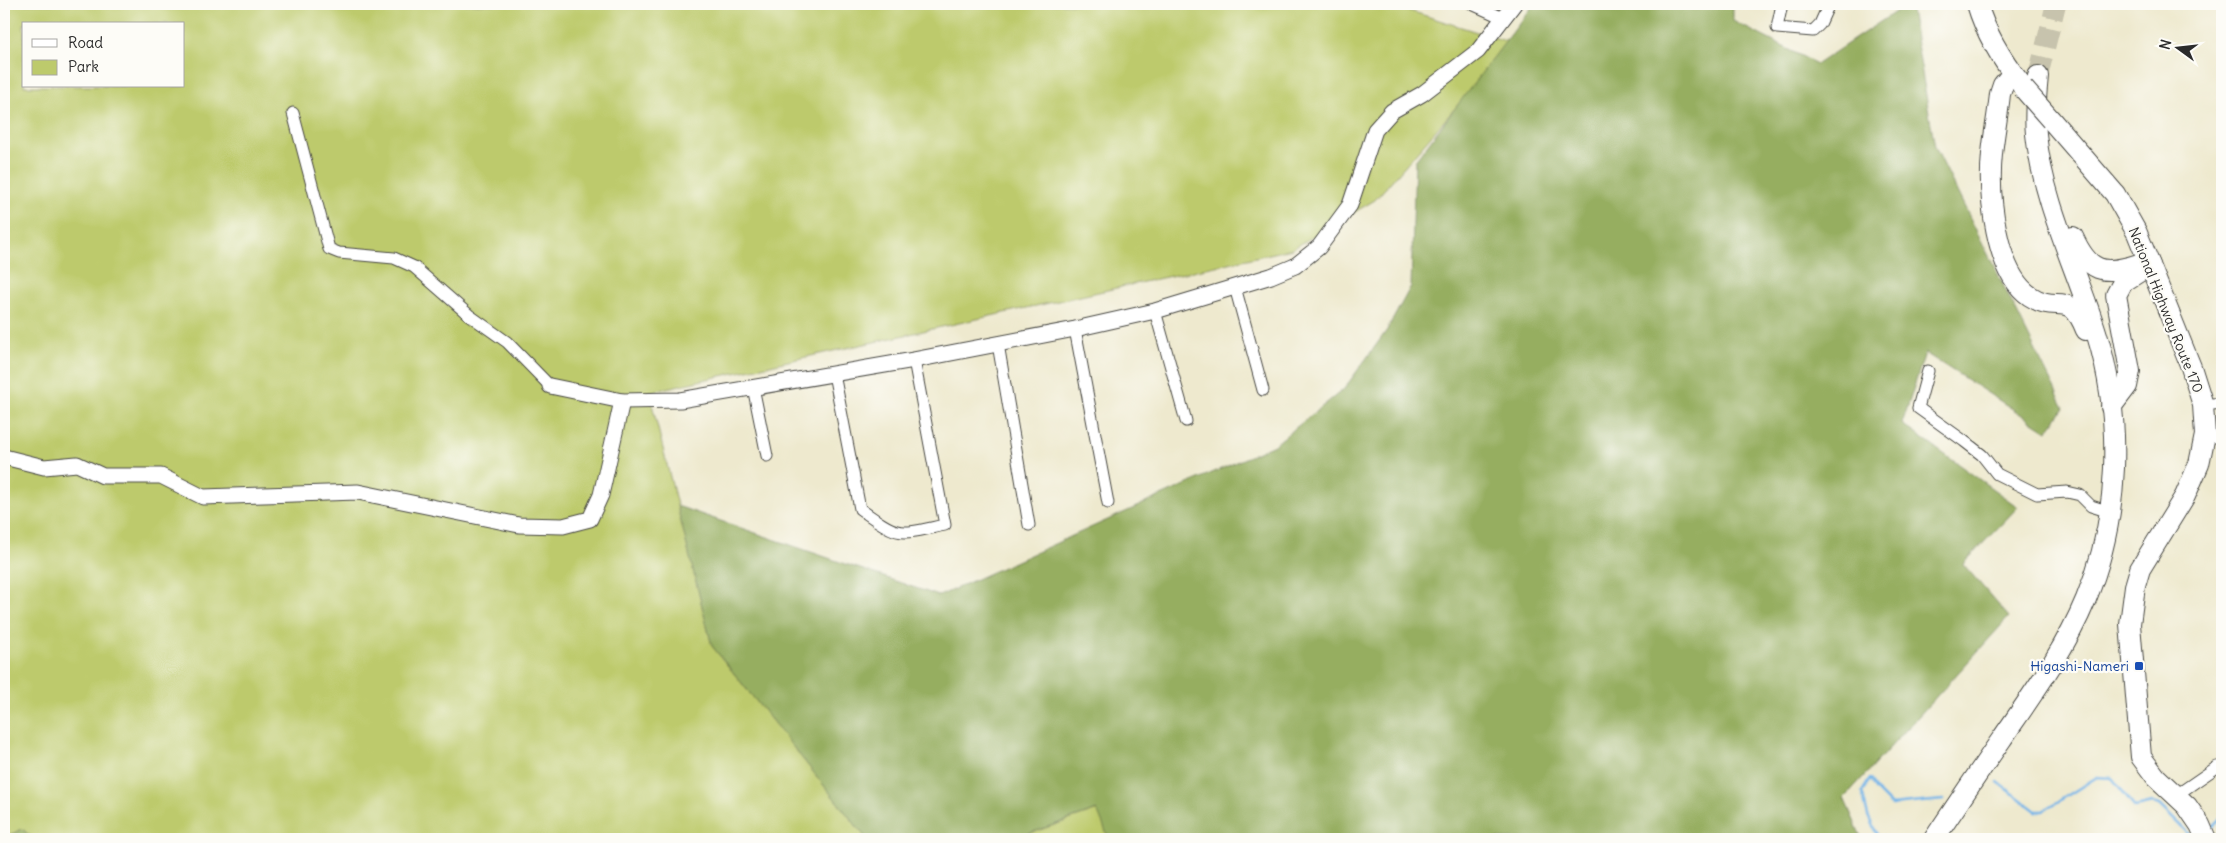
<svg xmlns="http://www.w3.org/2000/svg" width="2226" height="843" font-family="Delius,sans-serif">
<rect width="100%" height="100%" fill="#fdfcf7"/>
<filter id="ink" filterUnits="userSpaceOnUse"><feTurbulence type="fractalNoise" baseFrequency=".02" numOctaves="2"/><feDisplacementMap in="SourceGraphic" scale="10" xChannelSelector="R" yChannelSelector="G"/><feConvolveMatrix kernelMatrix="1 2 1 2 8 2 1 2 1" color-interpolation-filters="sRGB"/></filter>
<filter id="wash" filterUnits="userSpaceOnUse"><feTurbulence type="fractalNoise" baseFrequency=".0096" numOctaves="4" result="noise"/><feDisplacementMap in="SourceGraphic" scale="20" xChannelSelector="R" yChannelSelector="G"/><feGaussianBlur stdDeviation="1.12" result="paint"/><feColorMatrix in="noise" values="0 0 0 0 0 0 0 0 0 0 0 0 0 0 0 0 0 1.4 0 .05"/><feComposite in="paint" operator="in"/></filter>
<g filter="url(#wash)">
<rect width="100%" height="100%" fill="#eee9ce"/>
<g fill="#bdca6c" stroke="#747a4c" fill-rule="evenodd">
<path d="M4,4H1388L1512,43L1375,200L1292,249L649,392L712,646L867,839H34L22,829L4,838ZM24,24H184V86H24Z"/>
<path d="M1098,810L1109,839H1013Z"/>
</g>
<g fill="#96ae60" stroke="#606c46">
<path d="M1534,4H1733V21L1817,64L1907,4H1910L1935,147L2064,408L2047,431L1925,353L1902,424L2018,507L1963,564L2009,617L1844,798L1862,839H1109L1097,810L1013,839H867L712,646L677,506L939,596L1274,445L1344,389L1387,330L1411,286L1415,161Z"/>
<path d="M22,829L34,839H4V838Z"/>
</g>
<g fill="none" stroke-linecap="round" stroke-linejoin="round">
<g stroke="#75b5e9" stroke-width="2.5">
<path d="M1998,782L2036,811H2043L2097,777L2112,778L2135,807L2152,803L2159,805L2191,836"/>
<path d="M2210,828L2222,817"/>
<path d="M1879,839L1868,816L1862,792L1870,779L1875,789L1891,805L1943,800"/>
</g>
</g>
</g>
<g filter="url(#ink)">
<g fill="none" stroke-linecap="round" stroke-linejoin="round">
<path stroke="#c7c3ad" stroke-width="20" stroke-dasharray="20 10" stroke-linecap="butt" d="M2038,76L2056,4"/>
<g stroke="#484843" stroke-width="13">
<g id="street">
<path d="M1472,4L1503,18"/>
<path d="M1782,4L1777,28L1813,31L1820,24L1829,4"/>
<path d="M293,113L329,249L339,253L394,258L414,267L469,315L507,342L550,386"/>
<path d="M1235,287L1263,390"/>
<path d="M1155,311L1186,421"/>
<path d="M1075,329L1108,503"/>
<path d="M998,344L1029,525"/>
<path d="M1928,371L1918,408L1964,441L1982,455L1997,474L2037,494L2067,492L2080,495L2091,506L2110,512"/>
<path d="M834,374L860,509C901,538 897,535 945,525L914,360"/>
<path d="M753,387L767,456"/>
<path d="M2203,405L2222,403"/>
<path d="M2205,435L2222,438"/>
<path d="M2175,796L2217,767L2222,766"/>
</g>
</g>
<g stroke="#484843" stroke-width="17">
<g id="secondary">
<path d="M550,386L622,401L680,400L914,360L1075,329L1155,311L1271,276L1295,266L1319,247L1350,205L1375,130L1392,111L1422,94L1478,51L1514,4"/>
<path d="M4,457L44,467L77,464L103,476H161L203,497L358,492L519,525L563,526L590,519L601,495L622,401"/>
</g>
</g>
<g stroke="#484843" stroke-width="22">
<g id="highway">
<path d="M1977,4C1986,34 2001,59 2021,84"/>
<path d="M2012,74L2003,85L2000,94C1998,114 1994,134 1992,154C1988,193 1995,272 2030,296C2058,315 2069,288 2086,330"/>
<path d="M2051,120L2115,194L2137,233L2191,367L2203,405L2205,435L2199,464L2185,496L2140,569L2135,586L2130,624L2141,757L2156,777L2187,806L2200,825L2206,839"/>
<path d="M2073,237C2089,272 2103,276 2139,264"/>
<path d="M2111,407L2127,386L2130,371L2116,295L2123,282L2150,265"/>
<path d="M1934,839C1956,806 1978,773 2001,740C2032,695 2065,650 2086,599C2120,517 2123,420 2097,335C2077,269 2043,204 2036,134C2034,115 2036,96 2038,76"/>
</g>
</g>
<use href="#street" stroke="#fff" stroke-width="11"/>
<use href="#secondary" stroke="#fff" stroke-width="15"/>
<use href="#highway" stroke="#fff" stroke-width="20"/>
<g stroke="#484843" stroke-width="22" stroke-linecap="butt">
<path id="highway-bridge" d="M2023,88L2051,120"/>
</g>
<use href="#highway-bridge" stroke="#fff" stroke-width="20"/>
</g>
</g>
<rect fill="#1a4fb4" stroke="#fdfcf7" stroke-width="2" x="2134" y="661" width="10" height="10" rx="2.5"/>
<g text-anchor="middle" stroke-width="4.5" stroke-linejoin="round" paint-order="stroke">
<g font-size="14" fill="#2b2b2b" stroke="#fdfcf7">
<text transform="translate(2166 310) rotate(68)" y="5">National Highway Route 170</text>
</g>
<g font-size="14" fill="#164399" stroke="#fdfcf7" text-anchor="end">
<text x="2129" y="671">Higashi-Nameri</text>
</g>
</g>
<rect width="2226" height="843" fill="none" stroke="#fdfcf7" stroke-width="20"/>
<rect x="22" y="22" width="162" height="65" fill="#fdfcf7" stroke="#a9a8a5"/>
<rect x="32" y="39" width="25" height="8" fill="#ffffff" stroke="#a9a8a5"/>
<text x="68" y="48" font-size="15" fill="#2b2b2b">Road</text>
<rect x="32" y="60" width="25" height="15" fill="#bdca6c" stroke="#a9a8a5"/>
<text x="68" y="72" font-size="15" fill="#2b2b2b">Park</text>
<g transform="translate(2178 48) rotate(285)" stroke="#fdfcf7" stroke-width="4" paint-order="stroke">
<path d="M0-4L9 19L0 12L-9 19Z" fill="#2b2b2b"/>
<text y="-8" font-size="14" font-weight="bold" text-anchor="middle" fill="#2b2b2b">N</text>
</g>
</svg>
